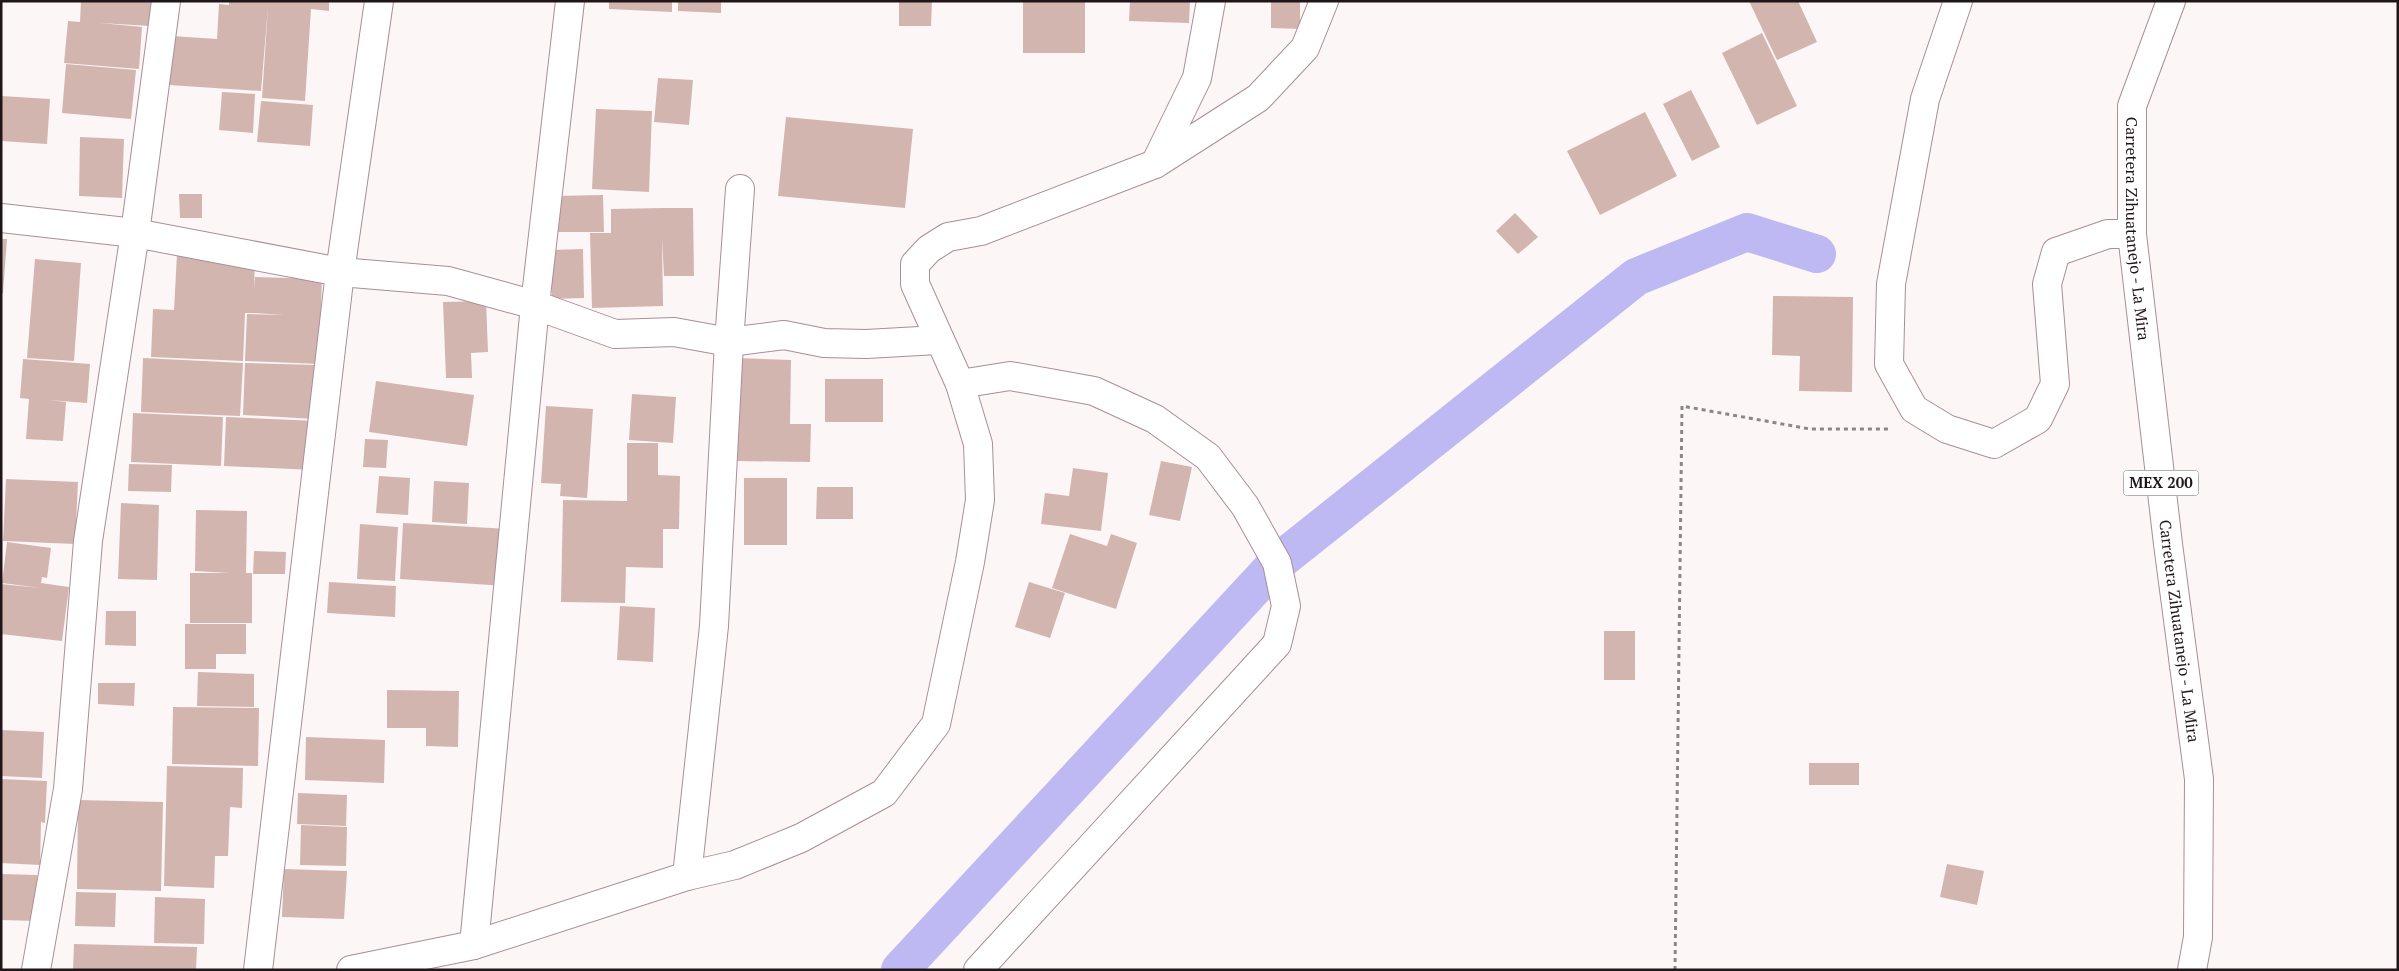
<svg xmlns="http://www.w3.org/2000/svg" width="2399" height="971" font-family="'PT Serif',serif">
<rect width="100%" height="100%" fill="#fcf6f7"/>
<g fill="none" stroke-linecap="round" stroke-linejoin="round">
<path stroke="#beb8f3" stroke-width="38" d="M900,970L1277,563L1636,277L1747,232L1817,254"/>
</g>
<g fill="#d3b5b0">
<path d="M81,1H152L150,26L100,23L142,27L139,69L64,63L68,21L80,22Z"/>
<path d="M229,1H329V11L311,9L305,101L262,98L268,7L261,91L169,85L172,36L217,39L219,4L229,5Z"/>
<path d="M609,1H672V12L609,9Z"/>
<path d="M678,1H721V13L678,11Z"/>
<path d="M899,1H932L931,26H899Z"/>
<rect x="1023" y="1" width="62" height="52"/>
<path d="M1130,1H1190L1189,23L1129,21Z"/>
<path d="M1271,1H1300V29L1271,28Z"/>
<path d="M1749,1H1798L1817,42L1777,60Z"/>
<path d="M1762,33L1797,106L1757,125L1722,53Z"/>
<path d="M66,64L136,70L131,119L62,113Z"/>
<path d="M658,78L693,80L689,125L654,122Z"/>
<path d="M1691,90L1720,147L1692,161L1663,104Z"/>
<path d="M222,92L255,94L253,133L219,130Z"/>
<path d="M1,96L50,99L47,144L1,141Z"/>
<path d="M261,101L313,105L310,146L257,142Z"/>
<path d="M596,109L652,111L649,192L592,189Z"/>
<path d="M1645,112L1677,176L1600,215L1567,151Z"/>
<path d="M786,117L913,129L905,208L778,196Z"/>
<path d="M80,137L124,139L122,198L79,196Z"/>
<path d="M179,194H202V218H180Z"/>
<path d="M603,195L604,232H556L555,196Z"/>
<path d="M663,208H693L694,276H664L662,238L663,306L592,308L590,233H611V209Z"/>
<path d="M1515,213L1538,237L1518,254L1496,231Z"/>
<path d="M1,239H7L3,293H1Z"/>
<path d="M583,249L584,298L552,299L551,250Z"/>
<path d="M177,254L255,257L254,289L255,277L322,279L319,364L245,361L247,314L284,315L253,313H245L243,361L151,357L153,309L174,310Z"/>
<path d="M35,259L81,263L74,361L27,358Z"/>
<path d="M1773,296L1853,297L1852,392L1799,391L1800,356L1772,355Z"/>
<path d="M486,301L488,352L471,353L472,378H446L443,302Z"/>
<path d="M143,358L243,363L240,416L141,412Z"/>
<path d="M738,358L791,360L790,424H811L810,462L736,461Z"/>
<path d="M23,359L90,364L87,403L48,400L66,402L63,441L26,439L29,399L20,398Z"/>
<path d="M245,363L317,365L315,419L243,415Z"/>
<rect x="825" y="379" width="58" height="43"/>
<path d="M376,381L474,395L467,446L369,432Z"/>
<path d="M632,394L676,397L673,443L629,440Z"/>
<path d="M546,406L593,409L587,498L560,496L561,484L541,483Z"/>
<path d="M133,413L223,417L221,466L131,462Z"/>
<path d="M226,417L316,421L314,470L224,466Z"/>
<path d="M365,439L388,440L386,468L363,467Z"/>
<path d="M627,443H658V475L680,476L679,529H663V568L626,567L625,603L561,602L563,500L627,501Z"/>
<path d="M1161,461L1192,467L1180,521L1149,515Z"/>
<path d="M129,464L172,465L171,492L128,491Z"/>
<path d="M1073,468L1108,473L1101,531L1041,524L1045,493L1069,496Z"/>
<path d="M379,476L410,478L408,515L376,513Z"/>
<rect x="744" y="478" width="43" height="67"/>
<path d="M6,479L78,482L75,544L3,541Z"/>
<path d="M434,481L469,483L467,524L432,522Z"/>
<path d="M817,487H853V519H816Z"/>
<path d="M121,503L159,505L157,580L118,579Z"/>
<path d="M196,510L247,511L246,573H252V623H190V573H229L195,571Z"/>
<path d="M403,523L509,529L505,586L400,579Z"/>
<path d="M360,524L398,527L395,581L357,579Z"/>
<path d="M1070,534L1107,546L1111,534L1137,543L1116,609L1052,588Z"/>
<path d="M7,542L51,548L47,578L42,577L41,583L69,587L62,641L1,634V584L41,588L2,583Z"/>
<path d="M254,551L286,552L285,574H253Z"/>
<path d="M329,582L396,586L395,617L327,613Z"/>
<path d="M1029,582L1065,593L1050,638L1015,627Z"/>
<path d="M620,606L655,608L653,662L617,660Z"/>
<path d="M106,611H136V646L105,645Z"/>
<path d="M185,624H246V654H216V669H185Z"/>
<rect x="1604" y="631" width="31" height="49"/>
<path d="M198,672L254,674V707L197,706Z"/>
<path d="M98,683H135L134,706L98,704Z"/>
<path d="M387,690L459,691L458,747L426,746V728H387Z"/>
<path d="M173,707L259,708L258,766L172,764Z"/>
<path d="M1,730L44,732L42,778L1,776Z"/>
<path d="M306,737L385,740L384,783L305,780Z"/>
<rect x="1809" y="763" width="50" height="22"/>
<path d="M167,766L243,768L242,808L230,807L228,856H215L214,888L164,886Z"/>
<path d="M1,779L47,781L45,823L41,822L40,865L1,863Z"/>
<path d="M298,793L347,795L346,826L297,824Z"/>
<path d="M78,800L163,802L161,891L77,889Z"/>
<path d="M301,825L347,827L346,866L300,865Z"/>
<path d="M1947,864L1984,871L1977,905L1940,897Z"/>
<path d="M284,869L347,871L344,919L282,917Z"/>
<path d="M1,874L37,875L36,921L1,920Z"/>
<path d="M76,892L116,893L115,927L75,926Z"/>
<path d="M155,897L205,899L204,944L154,943Z"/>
<path d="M74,944L197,947L196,970H73Z"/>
</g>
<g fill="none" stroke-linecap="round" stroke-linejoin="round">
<g stroke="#a98e97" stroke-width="30">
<g id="street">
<path d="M570,1L535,305L615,334L674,332L729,342L784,335L824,343L866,344L938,340"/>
<path d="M1958,1L1925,99L1891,284L1889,364L1914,409L1947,429L1994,444L2038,419L2055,384L2047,284L2056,252L2108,234H2132"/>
<path d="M1155,164L1197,78L1211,1"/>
<path d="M1,218L135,233L340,272L448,281L535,305L474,945"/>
<path d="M960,384L1010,376L1094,391L1155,419L1208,457L1245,506L1277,563L1286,606L1277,644L978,970"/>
<path d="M687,876L714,626L729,342L740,189"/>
<path d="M36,970L68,789L88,541L135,233L166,1"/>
<path d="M258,970L340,272L379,1"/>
<path d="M351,970L474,945L687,876L735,865L801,838L884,793L936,724L970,562L980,500L978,444L960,384L915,284V264L929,249L948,237L981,231L1155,164L1258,98L1305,48L1324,1"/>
</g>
</g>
<g stroke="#a98e97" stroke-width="30">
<g id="highway">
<path id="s1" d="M2171,1L2132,106V234L2168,544L2199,779L2198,937L2192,970"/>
</g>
</g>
<path stroke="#8d8587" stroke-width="3" stroke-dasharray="4 4" stroke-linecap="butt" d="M1675,970L1682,406L1810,429H1888"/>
<use href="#street" stroke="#fff" stroke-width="28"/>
<use href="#highway" stroke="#fff" stroke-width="28"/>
</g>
<g text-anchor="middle" stroke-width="4" stroke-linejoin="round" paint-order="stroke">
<rect fill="#fff" stroke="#635c5e" stroke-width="1" x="2123.5" y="470.5" width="75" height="25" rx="4"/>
<g font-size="15" font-weight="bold" fill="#201619">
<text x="2161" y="488">MEX 200</text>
</g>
<g font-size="16" fill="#201619" stroke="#fff">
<text dy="6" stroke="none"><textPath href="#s1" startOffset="235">Carretera Zihuatanejo - La Mira</textPath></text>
<text dy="6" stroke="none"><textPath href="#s1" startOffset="640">Carretera Zihuatanejo - La Mira</textPath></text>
</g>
</g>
<rect width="2399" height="971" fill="none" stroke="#201619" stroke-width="5"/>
</svg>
